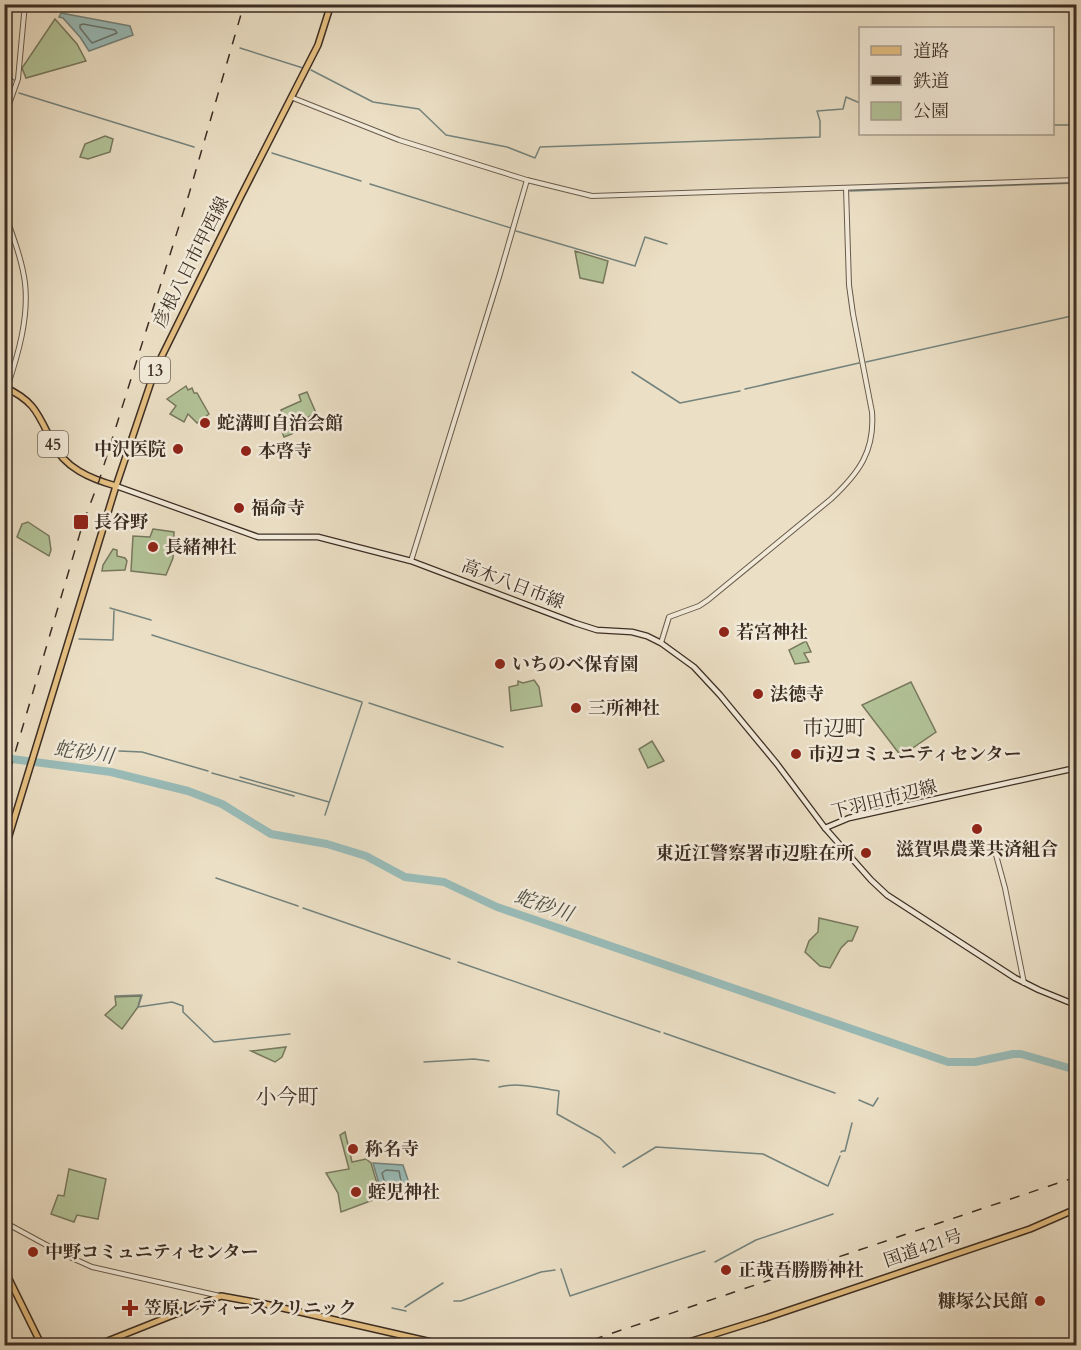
<svg xmlns="http://www.w3.org/2000/svg" width="1081" height="1350" font-family="Cardo,'Noto Serif JP',serif">
<rect width="100%" height="100%" fill="#ebdfc5"/>
<filter id="stains"><feTurbulence type="fractalNoise" baseFrequency=".00333" numOctaves="4"/><feColorMatrix values="0 0 0 0 .2 0 0 0 0 .09 0 0 0 0 .02 0 0 0 .5 -.17"/></filter>
<radialGradient id="worn" r=".72"><stop offset=".6" stop-color="#630" stop-opacity="0"/><stop offset="1" stop-color="#630" stop-opacity=".3"/></radialGradient>
<g fill="#b2c398" stroke="#77785e" stroke-width="1.5">
<path d="M55,19L77,44L86,61L26,78L22,68Z"/>
<path d="M105,136L113,139L110,152L88,159L80,157L85,144Z"/>
<path d="M575,251L608,261L603,283L580,278Z"/>
<path d="M186,386L188,390L192,388L194,393H197L209,414L197,423L188,414L184,422L170,414L176,406L167,399Z"/>
<path d="M307,392L316,413L301,421L292,434L284,437L281,429L287,426L281,410L301,401L299,395Z"/>
<path d="M28,522L49,536L51,550L49,556L17,537L22,524Z"/>
<path d="M153,529L174,532L173,558L166,575L131,571L133,536L150,537Z"/>
<path d="M113,549L117,550V556L125,558L127,561L125,570L102,571L103,565Z"/>
<path d="M806,641L811,652L804,653L809,662L795,664L789,650Z"/>
<path d="M534,680L539,687L542,706L511,711L509,687L518,685V681L523,683Z"/>
<path d="M911,682L936,732L901,756L862,705Z"/>
<path d="M652,741L664,761L648,768L639,749Z"/>
<path d="M819,918L858,927L852,941H848L841,948L830,968L820,966L805,952L809,941L818,932Z"/>
<path d="M141,996L138,1007L122,1029L105,1015L116,1005L115,997Z"/>
<path d="M286,1047L282,1057L275,1062L251,1051Z"/>
<path d="M345,1132L352,1162L366,1159L371,1163L381,1197L341,1212L338,1193L326,1173L349,1169L340,1135Z"/>
<path d="M69,1169L106,1179L98,1219L77,1215L74,1222L51,1214L58,1195L64,1196Z"/>
</g>
<g fill="#99bcb9" stroke="#74837d" stroke-width="1.5">
<path d="M61,13L130,26L133,35L89,51L80,37L63,18L59,17Z"/>
<path d="M373,1163L403,1165L412,1192L382,1194Z"/>
</g>
<g fill="none" stroke-linecap="round" stroke-linejoin="round">
<g stroke="#6a756e" stroke-width="1.5">
<path d="M83,24L115,30L117,33L92,43L80,28V25Z"/>
<path d="M386,1170L399,1171L402,1186L386,1187L382,1173Z"/>
</g>
<g stroke="#74837d" stroke-width="1.5">
<path d="M240,48L303,68"/>
<path d="M311,70L373,102L419,109L446,135L507,147L535,158L540,147L820,137V121L817,111L843,109L846,97L860,103"/>
<path d="M4,75L14,80"/>
<path d="M19,93L194,147"/>
<path d="M1052,125H1076"/>
<path d="M272,153L361,181"/>
<path d="M370,184L511,228"/>
<path d="M850,191L1076,183"/>
<path d="M516,231L635,266L645,237L667,244"/>
<path d="M866,362L1076,315"/>
<path d="M632,372L680,403L740,391"/>
<path d="M745,389L859,363"/>
<path d="M110,608L151,620"/>
<path d="M152,635L362,702"/>
<path d="M79,639L113,640L114,611"/>
<path d="M369,703L503,747"/>
<path d="M119,751L142,752L208,771"/>
<path d="M212,773L294,796"/>
<path d="M240,777L329,802"/>
<path d="M325,815L362,703"/>
<path d="M216,878L298,906"/>
<path d="M303,908L450,959"/>
<path d="M458,962L660,1032"/>
<path d="M115,996L142,995L138,1007L172,1002L183,1006V1012L214,1042L290,1034"/>
<path d="M664,1033L835,1093"/>
<path d="M424,1062L474,1059L489,1061"/>
<path d="M499,1087C518,1082 540,1088 559,1091L557,1114L600,1138L615,1153"/>
<path d="M859,1100L873,1106L878,1098"/>
<path d="M841,1152L842,1151H845L852,1123"/>
<path d="M623,1167L656,1147L763,1154L828,1186L840,1156"/>
<path d="M715,1262L756,1240L833,1214"/>
<path d="M561,1269L570,1296L705,1251"/>
<path d="M454,1301H461L541,1272L555,1270"/>
<path d="M405,1307L443,1283"/>
<path d="M392,1308L406,1311"/>
</g>
<path stroke="#99bcb9" stroke-width="8" d="M4,758L111,772L188,791L222,804L271,834L327,844L366,856L405,877L444,882L497,907L948,1062H975L1013,1054H1021L1076,1070"/>
<g stroke="#685a4c" stroke-width="6">
<g id="tertiary">
<path d="M293,98L399,140L527,180L592,196L1076,180"/>
<path d="M4,118L18,79L25,4"/>
<path d="M4,211C12,234 22,259 25,283C29,318 18,355 7,388"/>
<path d="M411,561L499,277L527,180"/>
<path d="M661,643L669,617L699,606L708,600L831,499C859,473 875,451 872,412L853,314L849,285L846,188"/>
<path d="M993,844L1005,888L1024,983"/>
<path d="M4,1222L61,1253L92,1267L220,1296"/>
</g>
</g>
<g stroke="#3c2e24" stroke-width="7">
<g id="secondary">
<path d="M116,486L258,537H318L411,561L575,623L597,630L632,632L647,636L661,643L694,667L720,695L777,764L825,828L871,880L887,895L1015,978L1039,990L1076,1005"/>
<path d="M825,828L849,818L1076,768"/>
</g>
</g>
<g stroke="#3c2e24" stroke-width="8">
<g id="primary">
<path d="M4,387C35,401 38,414 52,442C64,468 91,479 116,486"/>
<path d="M4,852L116,486L155,370L241,196L318,45L331,4"/>
<path d="M4,1269L42,1346"/>
</g>
</g>
<g stroke="#3c2e24" stroke-width="8">
<g id="trunk">
<path d="M95,1346L221,1296L265,1304L449,1346"/>
<path d="M676,1346L766,1318L1030,1229L1076,1209"/>
</g>
</g>
<use href="#tertiary" stroke="#f2ead9" stroke-width="4"/>
<use href="#secondary" stroke="#f2ead9" stroke-width="4.5"/>
<use href="#primary" stroke="#e6c082" stroke-width="5"/>
<use href="#trunk" stroke="#e6c082" stroke-width="5"/>
<g stroke="#3c2e24" stroke-width="1.5" stroke-dasharray="10 10" stroke-linecap="butt">
<path d="M4,790L83,523L99,481L189,194L244,4"/>
<path d="M574,1346L1076,1177"/>
</g>
</g>
<g fill="#8f2418" stroke="#f2ead9" stroke-width="2">
<circle cx="205" cy="423" r="6"/>
<circle cx="178" cy="449" r="6"/>
<circle cx="246" cy="451" r="6"/>
<circle cx="239" cy="508" r="6"/>
<rect x="73" y="514" width="16" height="16" rx="3"/>
<circle cx="153" cy="547" r="6"/>
<circle cx="724" cy="632" r="6"/>
<circle cx="500" cy="664" r="6"/>
<circle cx="758" cy="694" r="6"/>
<circle cx="576" cy="708" r="6"/>
<circle cx="796" cy="754" r="6"/>
<circle cx="977" cy="829" r="6"/>
<circle cx="866" cy="853" r="6"/>
<circle cx="353" cy="1149" r="6"/>
<circle cx="356" cy="1192" r="6"/>
<circle cx="33" cy="1252" r="6"/>
<circle cx="726" cy="1270" r="6"/>
<circle cx="1040" cy="1301" r="6"/>
<path d="M127 1299h6v6h6v6h-6v6h-6v-6h-6v-6h6z"/>
</g>
<g text-anchor="middle" stroke-width="5" stroke-linejoin="round" paint-order="stroke">
<g fill="#f2ead9" stroke="#73665a" stroke-width="1.5">
<rect x="140" y="357" width="30" height="26" rx="4.5"/>
<rect x="38" y="431" width="30" height="26" rx="4.5"/>
</g>
<g font-size="16" font-weight="bold" fill="#3c2e24">
<text x="155" y="376">13</text>
<text x="53" y="450">45</text>
</g>
<g font-size="18" fill="#3c2e24" stroke="#f2ead9">
<text transform="translate(191 262) rotate(-63)" y="6">彦根八日市甲西線</text>
<text transform="translate(513 584) rotate(21)" y="6">高木八日市線</text>
<text transform="translate(884 799) rotate(-14)" y="6">下羽田市辺線</text>
<text transform="translate(923 1248) rotate(-19)" y="6">国道421号</text>
</g>
<g font-size="18" font-weight="bold" fill="#3c2e24" stroke="#f2ead9" text-anchor="start">
<text x="217" y="429">蛇溝町自治会館</text>
<text x="166" y="455" text-anchor="end">中沢医院</text>
<text x="258" y="457">本啓寺</text>
<text x="251" y="514">福命寺</text>
<text x="94" y="528">長谷野</text>
<text x="165" y="553">長緒神社</text>
<text x="736" y="638">若宮神社</text>
<text x="512" y="670">いちのべ保育園</text>
<text x="770" y="700">法徳寺</text>
<text x="588" y="714">三所神社</text>
<text x="808" y="760">市辺コミュニティセンター</text>
<text x="977" y="855" text-anchor="middle">滋賀県農業共済組合</text>
<text x="854" y="859" text-anchor="end">東近江警察署市辺駐在所</text>
<text x="365" y="1155">称名寺</text>
<text x="368" y="1198">蛭児神社</text>
<text x="45" y="1258">中野コミュニティセンター</text>
<text x="738" y="1276">正哉吾勝勝神社</text>
<text x="1028" y="1307" text-anchor="end">糠塚公民館</text>
<text x="144" y="1314">笠原レディースクリニック</text>
</g>
<g font-size="20" font-style="italic" fill="#535249" stroke="#f2ead9">
<text transform="translate(84 752) rotate(8)" y="7">蛇砂川</text>
<text transform="translate(544 905) rotate(19)" y="7">蛇砂川</text>
</g>
<g font-size="21" fill="#3c2e24" stroke="#f2ead9">
<text x="834" y="735">市辺町</text>
<text x="287" y="1104">小今町</text>
</g>
</g>
<rect width="1081" height="1350" fill="none" stroke="#ebdfc5" stroke-width="24"/>
<rect x="6" y="6" width="1069" height="1338" fill="none" stroke="#3c2e24" stroke-width="3"/>
<rect x="12" y="12" width="1057" height="1326" fill="none" stroke="#3c2e24" stroke-width="1.5"/>
<rect x="859" y="27" width="195" height="108" fill="#f2ead9" stroke="#a99f91" stroke-width="1.5"/>
<rect x="871" y="46" width="30" height="9" fill="#e6c082" stroke="#a99f91" stroke-width="1.5"/>
<text x="913" y="57" font-size="18" fill="#3c2e24">道路</text>
<rect x="871" y="76" width="30" height="9" fill="#3c2e24" stroke="#a99f91" stroke-width="1.5"/>
<text x="913" y="87" font-size="18" fill="#3c2e24">鉄道</text>
<rect x="871" y="102" width="30" height="18" fill="#b2c398" stroke="#a99f91" stroke-width="1.5"/>
<text x="913" y="117" font-size="18" fill="#3c2e24">公園</text>
<rect width="100%" height="100%" filter="url(#stains)"/>
<rect width="100%" height="100%" fill="url(#worn)"/>
</svg>
